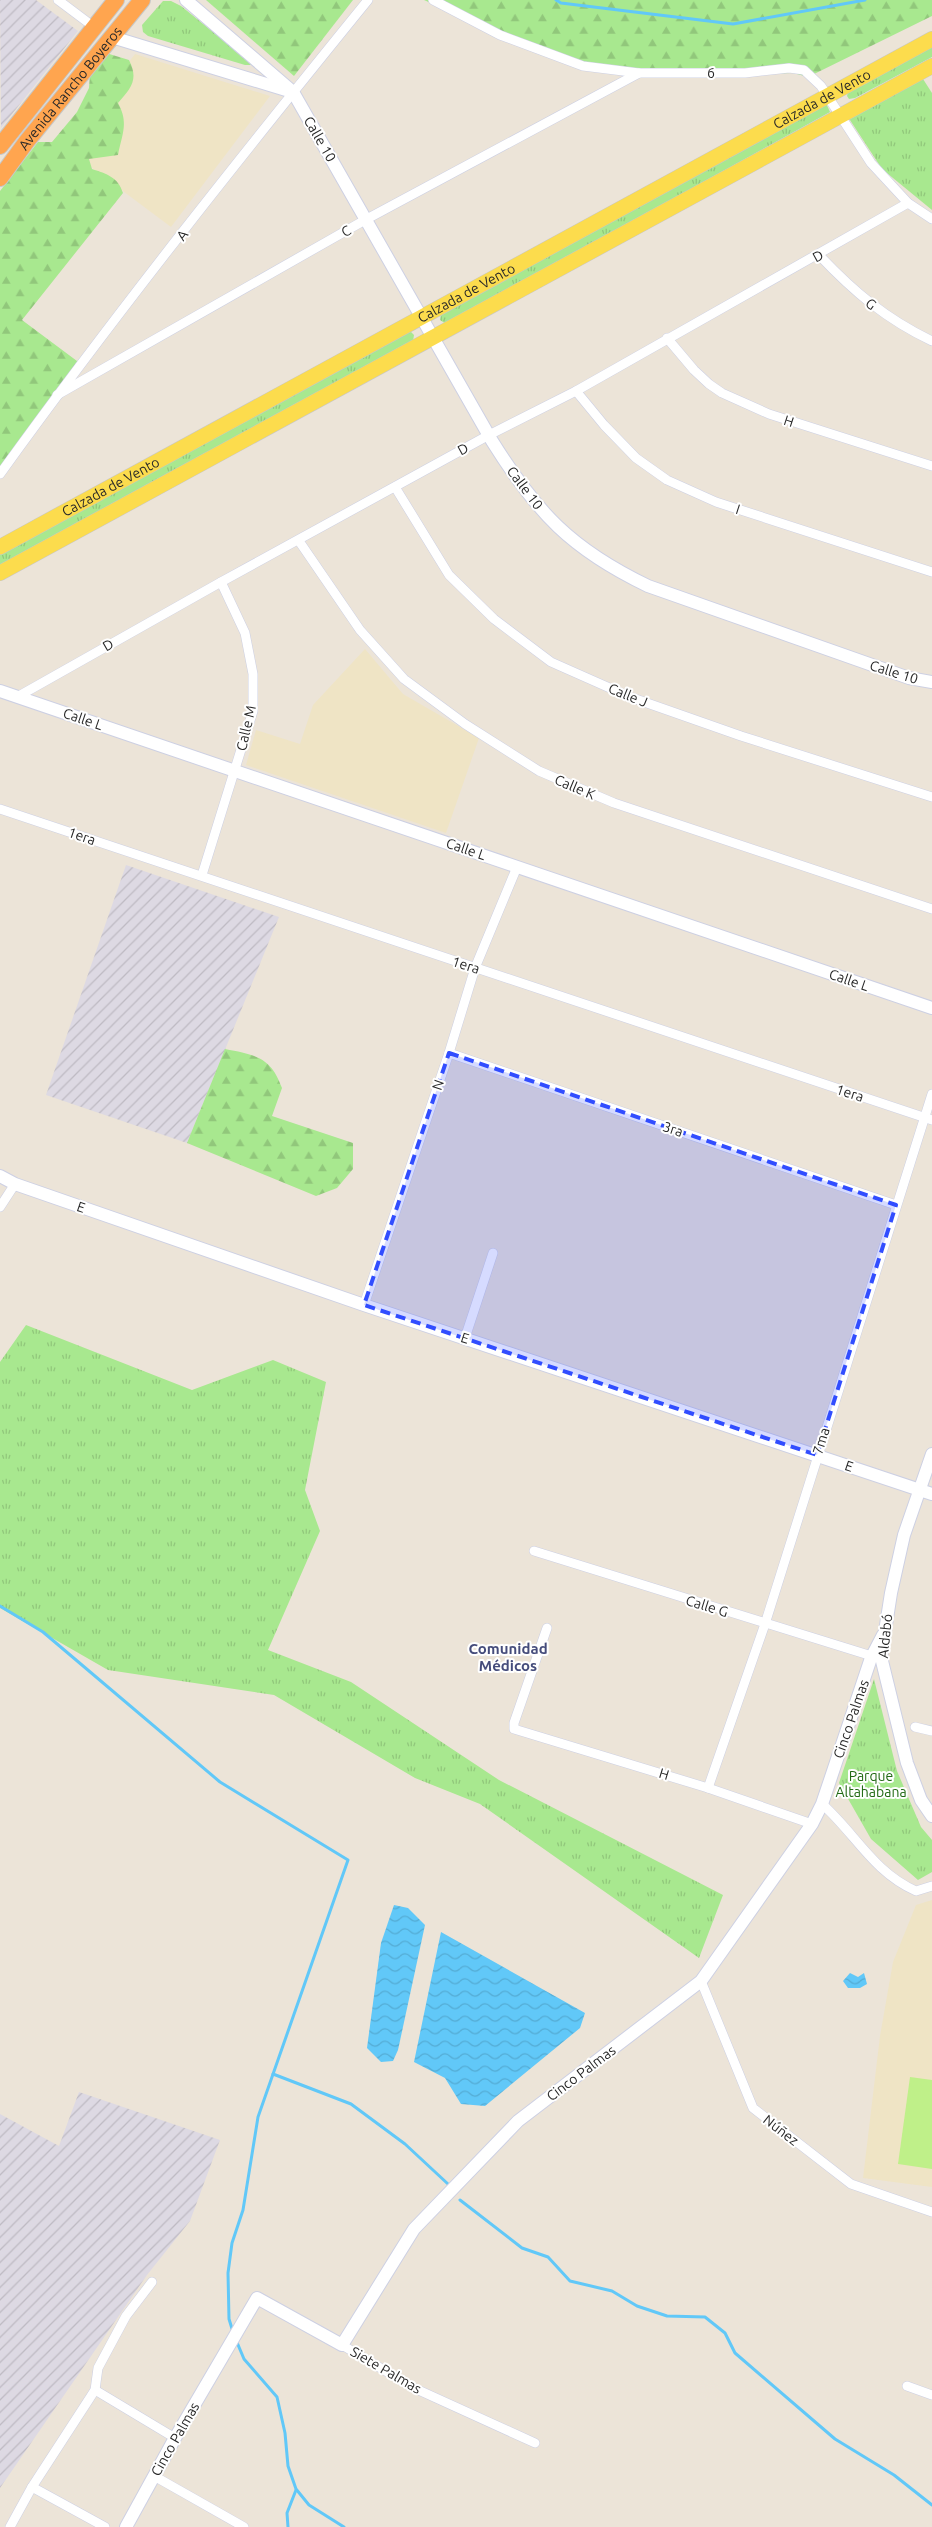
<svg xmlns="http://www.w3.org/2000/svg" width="932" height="2527" font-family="Ubuntu,sans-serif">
<defs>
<pattern id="industrial-furrows" width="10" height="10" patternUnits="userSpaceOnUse" patternTransform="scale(1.25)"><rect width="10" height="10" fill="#ddd9e3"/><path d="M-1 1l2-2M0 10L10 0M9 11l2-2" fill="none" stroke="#bebac3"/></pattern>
<pattern id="grass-tufts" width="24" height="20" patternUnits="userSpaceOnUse" patternTransform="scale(1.25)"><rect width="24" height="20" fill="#a8e88f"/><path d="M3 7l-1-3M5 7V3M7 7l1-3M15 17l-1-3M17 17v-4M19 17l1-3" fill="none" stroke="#91c77b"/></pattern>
<pattern id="forest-firs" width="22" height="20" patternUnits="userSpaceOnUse" patternTransform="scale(1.25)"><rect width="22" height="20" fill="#a8e88f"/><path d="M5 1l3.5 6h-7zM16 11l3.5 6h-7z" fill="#91c77b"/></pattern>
<pattern id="water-waves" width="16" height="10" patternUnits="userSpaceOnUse" patternTransform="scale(1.25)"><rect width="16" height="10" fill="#61c8f8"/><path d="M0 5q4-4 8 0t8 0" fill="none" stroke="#54acd5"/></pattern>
</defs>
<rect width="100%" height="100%" fill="#ece4d8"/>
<g fill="url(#industrial-furrows)">
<path d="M0,0H36L78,31L1,128Z"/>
<path d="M126,865L279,917L187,1143L46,1095Z"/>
<path d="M79,2092L220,2140L190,2221L147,2275L0,2488V2114L59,2146Z"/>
</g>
<g fill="#efe4c5">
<path d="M135,54L270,96L171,227L64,147Z"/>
<path d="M365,649L403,694L479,738L446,833L246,765L256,730L300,744L313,705Z"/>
<path d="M932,1900V2187L863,2178L880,2036L893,1962L916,1905Z"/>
</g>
<g fill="url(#grass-tufts)">
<path d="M163,1H171L181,6L249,61L251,65H245L148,36L143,32L142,25Z"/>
<path d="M932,43V57L855,98L849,99L847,96L848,92Z"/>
<path d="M923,79L932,93V210L882,169L848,117Z"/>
<path d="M826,103L830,112L446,324L440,320L441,314Z"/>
<path d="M407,332H411L414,335L413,341L0,568V554Z"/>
<path d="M26,1325L192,1390L273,1360L326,1382L305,1490L320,1531L268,1650L351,1682L499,1780L723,1895L699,1958L480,1804L415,1778L274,1695L108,1670L0,1608V1362Z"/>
<path d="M874,1679L897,1771L921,1827L932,1840V1872L918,1880L871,1839L839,1783Z"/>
</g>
<g fill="url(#forest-firs)">
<path d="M206,0H353L294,76Z"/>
<path d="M424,0H932V16L808,77L793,73L633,78L542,54Z"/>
<path d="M106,53L129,60C139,80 131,88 118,103C129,123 122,134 118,155L89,159L92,169C107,174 118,177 123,193L22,320L81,364L0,474V191L38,142H52L77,112L89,88L90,74Z"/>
<path d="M225,1049C256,1055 271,1057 282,1088L272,1116L353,1143V1169L337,1188L316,1196L187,1143Z"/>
</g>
<path fill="#bff089" d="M910,2077L932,2080V2169L898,2164Z"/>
<g fill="url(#water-waves)">
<path d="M394,1905L408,1908L425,1925L398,2050L393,2061L381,2062L367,2048L381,1943Z"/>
<path d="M441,1932L585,2013L580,2028L485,2106L461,2104L445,2078L414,2062Z"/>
<path d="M850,1973L858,1977L864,1973L867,1984L860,1988H848L843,1981Z"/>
</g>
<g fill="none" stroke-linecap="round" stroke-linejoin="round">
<g stroke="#61c8f8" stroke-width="3">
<path d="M556,0L561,3L733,24L865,0"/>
<path d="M0,1606L43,1632L220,1782L348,1860L258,2117L243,2210L232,2243L228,2273L229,2319L233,2332"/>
<path d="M273,2074L351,2104L405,2144L448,2184"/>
<path d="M460,2200L522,2248L548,2257L570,2281L612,2291L637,2306L667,2316L705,2317L725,2333L735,2353L835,2439L894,2475L932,2505"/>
<path d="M236,2340L244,2359L277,2397L285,2433L288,2466L296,2489L309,2505L344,2527"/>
<path d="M288,2527L287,2513L296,2490"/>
</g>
<g stroke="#cdd0e3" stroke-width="10">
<g id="street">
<path d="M58,0L94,27"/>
<path d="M433,0L500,35L583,66L639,73H745L789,68L804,70L821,86L871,163L908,203L932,219"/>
<path d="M819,255C854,292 886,319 932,341"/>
<path d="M667,338L694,370L709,384L722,393L769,414L932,466"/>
<path d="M576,391L604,425L636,458L667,480L716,502L932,572"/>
<path d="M57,395L365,220L639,73"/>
<path d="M0,474C117,312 242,155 368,0"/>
<path d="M395,487L449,575L494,619L551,662L630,697L741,736L932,797"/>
<path d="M299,541L360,630L404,679L465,724L539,771L614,803L932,909"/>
<path d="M17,697L221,582L489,435L576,391L908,203"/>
<path d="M0,809L932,1120"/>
<path d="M202,875L253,711V674L245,633L221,582"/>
<path d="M449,1053L896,1205"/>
<path d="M0,1207L15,1184"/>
<path d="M364,1305L449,1053L475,968L517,867"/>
<path d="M465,1338L493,1253"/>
<path d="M534,1551L875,1657"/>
<path d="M547,1628L514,1723V1729L708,1788L812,1824"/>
<path d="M915,1727L932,1731"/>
<path d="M708,1788L765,1624L932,1094"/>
<path d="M822,1804C855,1833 873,1872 916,1891L932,1886"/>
<path d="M701,1981L753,2108L851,2184L932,2212"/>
<path d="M342,2345L414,2388L535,2443"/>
<path d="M907,2386L932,2395"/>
<path d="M95,2390L175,2438"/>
<path d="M154,2476L244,2527"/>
<path d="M32,2487L105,2527"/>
<path d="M10,2527L32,2487L95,2390L98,2368L126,2316L152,2282"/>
</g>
</g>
<g stroke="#cdd0e3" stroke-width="14">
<g id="secondary">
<path d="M186,0L293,92L492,441C537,513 571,549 648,586L909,678L932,682"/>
<path d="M112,37L286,90"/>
<path d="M0,691L932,1008"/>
<path d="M0,1176L15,1184L364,1305L932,1494"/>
<path d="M932,1454L904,1535L891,1593L881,1657L907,1763L921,1800L932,1816"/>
<path d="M126,2527L175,2438L257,2298L342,2345L414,2229L518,2121L701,1981L812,1824L822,1804L871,1658L883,1635"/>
</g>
</g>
<g stroke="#c7c7c7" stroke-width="16">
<g id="primary">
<path id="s1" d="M0,547L932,39"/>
<path d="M0,573L932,66"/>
</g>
</g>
<g stroke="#c7c7c7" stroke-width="18">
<g id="highway">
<path d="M0,146L116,0"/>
<path id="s2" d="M0,178L27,141L142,0"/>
</g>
</g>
<use href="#street" stroke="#fff" stroke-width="9"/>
<use href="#secondary" stroke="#fff" stroke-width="12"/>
<use href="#primary" stroke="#fcdc4d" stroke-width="15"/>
<use href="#highway" stroke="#ffa54f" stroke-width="16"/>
</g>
<path fill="#314dff" fill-opacity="0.2" stroke="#314dff" stroke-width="4" stroke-dasharray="10 6" stroke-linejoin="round" d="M449,1053L896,1205L817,1455L364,1305Z"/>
<g text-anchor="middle" stroke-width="4" stroke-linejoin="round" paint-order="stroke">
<g font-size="14" fill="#282828" stroke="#fff">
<text x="711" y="78">6</text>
<text dy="5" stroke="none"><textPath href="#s2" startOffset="114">Avenida Rancho Boyeros</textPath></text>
<text dy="5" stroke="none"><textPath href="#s1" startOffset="936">Calzada de Vento</textPath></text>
<text transform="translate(320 139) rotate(60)" y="5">Calle 10</text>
<text transform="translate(346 231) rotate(-30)" y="5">C</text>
<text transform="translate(182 235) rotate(-52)" y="5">A</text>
<text transform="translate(818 256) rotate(-29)" y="5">D</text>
<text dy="5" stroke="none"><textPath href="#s1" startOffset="531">Calzada de Vento</textPath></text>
<text transform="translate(871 304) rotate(38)" y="5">G</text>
<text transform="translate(789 421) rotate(18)" y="5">H</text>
<text transform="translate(463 449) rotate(-29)" y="5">D</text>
<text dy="5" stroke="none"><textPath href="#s1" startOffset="126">Calzada de Vento</textPath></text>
<text transform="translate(525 488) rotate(53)" y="5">Calle 10</text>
<text transform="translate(738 509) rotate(18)" y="5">I</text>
<text transform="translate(108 645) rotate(-30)" y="5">D</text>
<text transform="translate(894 672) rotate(17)" y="5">Calle 10</text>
<text transform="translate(628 695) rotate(22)" y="5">Calle J</text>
<text transform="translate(83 719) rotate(19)" y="5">Calle L</text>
<text transform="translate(246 728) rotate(-77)" y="5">Calle M</text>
<text transform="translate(575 787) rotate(23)" y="5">Calle K</text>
<text transform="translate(82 836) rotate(19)" y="5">1era</text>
<text transform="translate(466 849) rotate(19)" y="5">Calle L</text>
<text transform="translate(466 965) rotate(18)" y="5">1era</text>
<text transform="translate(849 980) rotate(19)" y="5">Calle L</text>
<text transform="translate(438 1085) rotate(-71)" y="5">N</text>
<text transform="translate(850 1093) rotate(18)" y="5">1era</text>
<text transform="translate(673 1129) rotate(19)" y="5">3ra</text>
<text transform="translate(81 1207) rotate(19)" y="5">E</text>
<text transform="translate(465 1338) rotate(18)" y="5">E</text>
<text transform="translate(821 1441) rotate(-73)" y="5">7ma</text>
<text transform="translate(849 1466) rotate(19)" y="5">E</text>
<text transform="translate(707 1606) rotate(17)" y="5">Calle G</text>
<text transform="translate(885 1636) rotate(-84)" y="5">Aldabó</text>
<text transform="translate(851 1719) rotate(-71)" y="5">Cinco Palmas</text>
<text transform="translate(664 1774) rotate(17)" y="5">H</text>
<text transform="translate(581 2073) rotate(-37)" y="5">Cinco Palmas</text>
<text transform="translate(781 2130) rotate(38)" y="5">Núñez</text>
<text transform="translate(386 2370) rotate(30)" y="5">Siete Palmas</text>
<text transform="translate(175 2439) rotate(-60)" y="5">Cinco Palmas</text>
</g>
<g font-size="14" fill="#216913" stroke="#fff">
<text x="871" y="1781">Parque<tspan x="871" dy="16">Altahabana</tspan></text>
</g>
<g font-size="15" font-weight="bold" fill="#454c7b" stroke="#fff">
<text x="508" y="1654">Comunidad<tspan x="508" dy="17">Médicos</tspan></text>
</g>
</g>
</svg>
